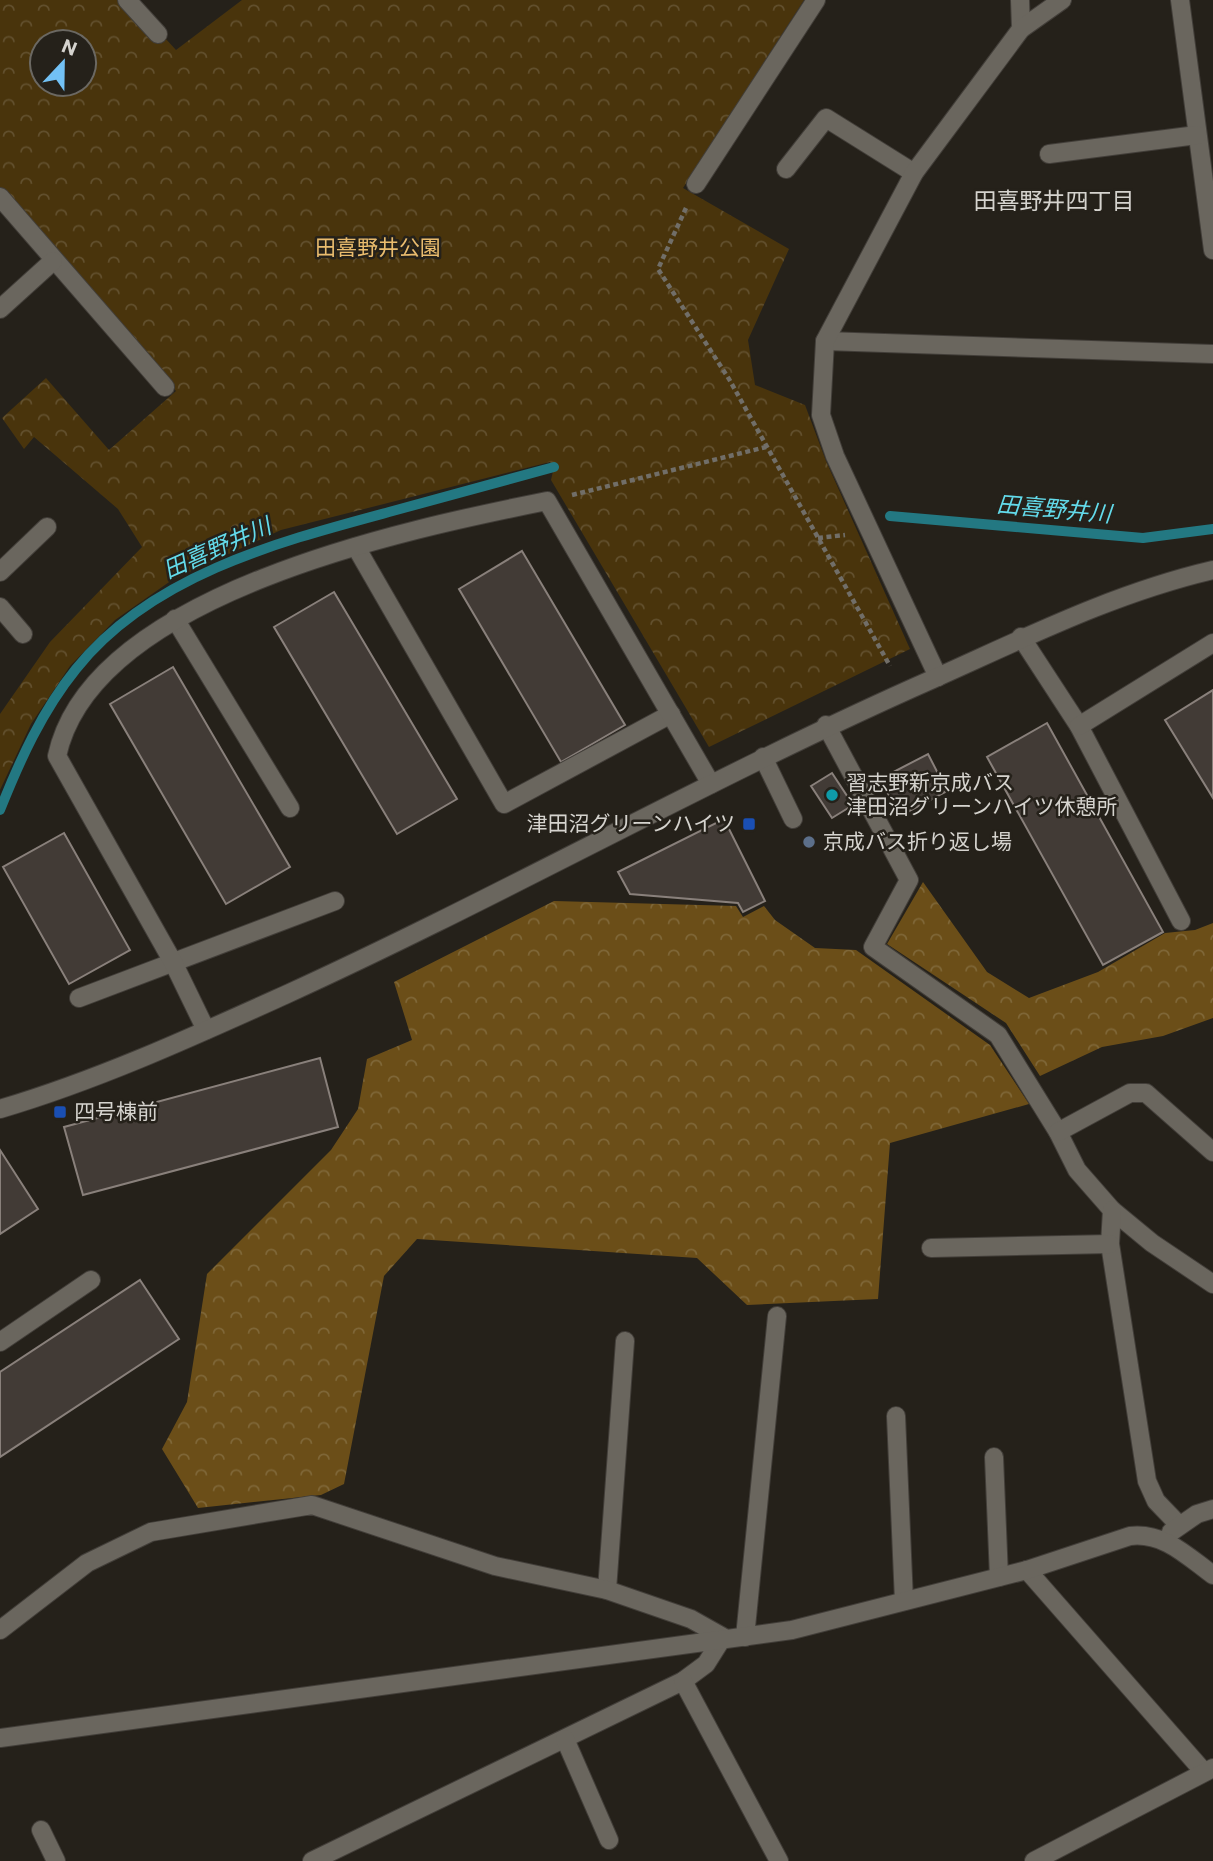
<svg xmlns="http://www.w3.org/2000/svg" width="1213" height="1861" font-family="Commissioner,'Noto Sans JP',sans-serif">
<defs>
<pattern id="forest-crowns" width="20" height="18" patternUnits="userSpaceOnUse" patternTransform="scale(1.75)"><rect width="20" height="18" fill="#6b4e18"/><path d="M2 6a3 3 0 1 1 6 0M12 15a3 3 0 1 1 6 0" fill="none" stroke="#7f6738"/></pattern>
<pattern id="park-crowns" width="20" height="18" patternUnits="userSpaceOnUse" patternTransform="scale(1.75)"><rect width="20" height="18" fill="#49340c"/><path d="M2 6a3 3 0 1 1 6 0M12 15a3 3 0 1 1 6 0" fill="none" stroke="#62502e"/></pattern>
</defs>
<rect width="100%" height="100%" fill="#25211a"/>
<g fill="url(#forest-crowns)">
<path d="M923,882L987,972L1029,998L1098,972L1165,933L1195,930L1213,923V1018L1163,1036L1102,1047L1040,1076L1006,1023L887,944Z"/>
<path d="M554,901L736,906L743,917L764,906L775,920L815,948L856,950L990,1045L1029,1104L890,1143L878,1299L747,1305L697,1258L417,1239L384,1276L344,1484L321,1495L198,1508L162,1449L187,1402L207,1274L331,1150L358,1109L367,1059L412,1040L394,982Z"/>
</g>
<path fill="url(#park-crowns)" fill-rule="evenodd" d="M0,0H130L176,50L242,0H804L683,188L789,249L748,340L755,385L805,405L826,461L910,649L709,747L551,480L554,467L550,462L281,530L172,580L115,620L70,666L31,724L0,790V714L50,642L142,547L118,509L34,437L24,449L2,418L46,378L109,450L176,391L0,187ZM42,42H84V84H42Z"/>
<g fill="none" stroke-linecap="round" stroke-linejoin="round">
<g stroke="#237882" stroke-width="10">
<path d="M890,516L1143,538L1213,529"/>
<path d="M0,810C20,760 42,711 76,669C151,575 278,542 389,512C444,497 499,482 554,467"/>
</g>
</g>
<g fill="#423b36" stroke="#89807b" stroke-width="2">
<path d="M522,551L625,725L561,762L459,589Z"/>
<path d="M334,592L457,799L397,834L274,627Z"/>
<path d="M173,667L290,867L226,904L110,704Z"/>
<path d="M1213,690V798L1165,720Z"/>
<path d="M1047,723L1163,932L1103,965L987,757Z"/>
<path d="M928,754L947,791L900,816L880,779Z"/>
<path d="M832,773L853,805L832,818L811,786Z"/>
<path d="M724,819L765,901L743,912L738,903L630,894L618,872Z"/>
<path d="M64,833L130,950L69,984L3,867Z"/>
<path d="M320,1058L338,1127L83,1195L64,1127Z"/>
<path d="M0,1150L38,1209L0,1234Z"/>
<path d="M140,1280L179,1339L0,1457V1372Z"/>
</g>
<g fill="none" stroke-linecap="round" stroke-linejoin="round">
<g stroke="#423e39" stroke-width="20">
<g id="minor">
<path d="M127,0L158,34"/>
<path d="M1020,0L1021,29"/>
<path d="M1180,0L1213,250"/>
<path d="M1049,154L1197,135"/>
<path d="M786,169L826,118L914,173"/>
<path d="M696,184L816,0"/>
<path d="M0,197L165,387"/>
<path d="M0,309L53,261"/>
<path d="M825,341L1213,354"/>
<path d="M356,547L504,804L671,714"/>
<path d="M0,572L47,527"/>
<path d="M0,607L23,634"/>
<path d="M175,619L290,808"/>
<path d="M1021,637L1079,726L1181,921"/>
<path d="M938,677L835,456L821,415L825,341L914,173L1021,29L1062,0"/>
<path d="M826,725L909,880L873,947L998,1035L1058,1132L1077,1170L1112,1210L1152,1243L1213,1284"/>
<path d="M1079,726L1213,643"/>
<path d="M763,757L793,819"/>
<path d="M79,998L335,901"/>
<path d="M206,1030L173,962L57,756C92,594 408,529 547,501L711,784"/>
<path d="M0,1109C98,1080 192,1037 285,995C504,895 713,776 933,679C1025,638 1114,593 1213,570"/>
<path d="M1058,1132L1130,1093H1146L1213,1152"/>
<path d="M1112,1210L1110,1244L1147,1481L1156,1501L1179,1525"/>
<path d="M931,1248L1110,1244"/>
<path d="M0,1342L91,1280"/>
<path d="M896,1416L904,1601"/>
<path d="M994,1457L999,1577"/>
<path d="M1171,1532L1197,1514L1213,1509"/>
<path d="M1027,1570L1204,1772"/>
<path d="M607,1590L625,1341"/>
<path d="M0,1630L87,1563L151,1532L312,1505L495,1566L607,1590L691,1619L723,1637L706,1664L683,1681L312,1861"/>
<path d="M745,1637L777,1316"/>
<path d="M683,1681L779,1861"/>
<path d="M0,1738L792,1630L1027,1570L1130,1536C1164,1532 1187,1556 1213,1575"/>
<path d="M565,1739L609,1840"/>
<path d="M41,1830L56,1861"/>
<path d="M1034,1861L1213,1768"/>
</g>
</g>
<g stroke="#716e68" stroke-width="4.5" stroke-dasharray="5 3.5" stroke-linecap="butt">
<path d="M686,208L658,269L729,379L890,666"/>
<path d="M572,495L766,447"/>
<path d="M818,538L845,535"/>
</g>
<use href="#minor" stroke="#6a665e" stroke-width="18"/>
</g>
<circle fill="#0f9aa8" stroke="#25211a" stroke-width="2.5" cx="832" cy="795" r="7"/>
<g fill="#1a4fb4" stroke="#25211a" stroke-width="2.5">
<rect x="742" y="817" width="14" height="14" rx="3.5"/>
<rect x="53" y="1105" width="14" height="14" rx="3.5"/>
</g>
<circle fill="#5c6f8a" stroke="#25211a" stroke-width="2.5" cx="809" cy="842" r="7"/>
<g text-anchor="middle" stroke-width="5" stroke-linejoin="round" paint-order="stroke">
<g font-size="21" fill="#eabc6e" stroke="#25211a">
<text x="378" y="255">田喜野井公園</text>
</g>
<g font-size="21" fill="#d5d3ce" stroke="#25211a" text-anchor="start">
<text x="846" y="790">習志野新京成バス<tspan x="846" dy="24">津田沼グリーンハイツ休憩所</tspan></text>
<text x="735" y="831" text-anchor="end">津田沼グリーンハイツ</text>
<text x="823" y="849">京成バス折り返し場</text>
<text x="74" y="1119">四号棟前</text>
</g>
<g font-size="23" fill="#d5d3ce" stroke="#25211a">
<text x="1054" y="209">田喜野井四丁目</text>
</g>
<g font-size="23" font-style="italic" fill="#63dbeb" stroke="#25211a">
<text transform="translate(1054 509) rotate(5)" y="8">田喜野井川</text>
<text transform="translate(217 548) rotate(-24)" y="8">田喜野井川</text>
</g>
</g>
<g transform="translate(63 63) rotate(22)"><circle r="33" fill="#25211a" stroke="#6b6862" stroke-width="2"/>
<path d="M0-5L12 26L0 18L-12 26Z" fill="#72c1f5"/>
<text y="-10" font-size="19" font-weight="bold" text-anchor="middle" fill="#d5d3ce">N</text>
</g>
</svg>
